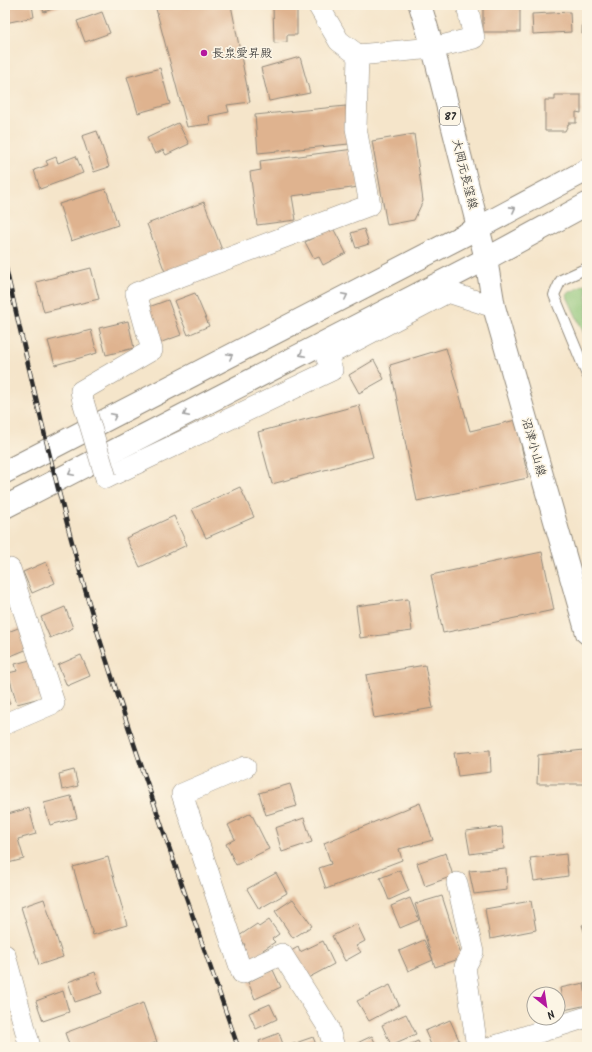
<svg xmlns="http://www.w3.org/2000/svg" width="592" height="1052" font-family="Kalam,'Klee One',sans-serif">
<rect width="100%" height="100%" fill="#fcf5e5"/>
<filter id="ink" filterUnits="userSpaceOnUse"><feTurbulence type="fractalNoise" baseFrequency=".025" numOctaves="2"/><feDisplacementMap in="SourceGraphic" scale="8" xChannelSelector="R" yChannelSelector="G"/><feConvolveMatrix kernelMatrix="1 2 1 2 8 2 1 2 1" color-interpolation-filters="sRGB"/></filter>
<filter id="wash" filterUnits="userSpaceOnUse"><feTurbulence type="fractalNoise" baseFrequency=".012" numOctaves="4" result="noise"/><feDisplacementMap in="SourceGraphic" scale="16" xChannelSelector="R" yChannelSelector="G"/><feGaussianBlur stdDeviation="0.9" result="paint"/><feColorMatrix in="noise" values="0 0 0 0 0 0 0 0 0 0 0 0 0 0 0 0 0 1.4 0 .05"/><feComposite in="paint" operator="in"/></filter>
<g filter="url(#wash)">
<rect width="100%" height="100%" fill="#f5e5ca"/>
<path fill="#8ec477" stroke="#5c7851" d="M587,284V340L566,294Z"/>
<g id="blocks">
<g fill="#dfb38f">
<path d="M5,5H32L34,17L5,23Z"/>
<path d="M41,5H63L44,12Z"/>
<path d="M155,5H231L250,102L227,105L229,112L209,116L210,124L187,127Z"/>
<rect x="483" y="5" width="37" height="27"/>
<path d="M273,6H297V35H287V42L274,43Z"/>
<path d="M583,8H587V34H582Z"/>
<path d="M102,12L110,33L85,42L77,21Z"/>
<path d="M570,12L571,32L533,34L532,14Z"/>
<path d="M300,57L310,93L269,101L261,68Z"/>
<path d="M160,68L170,104L138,113L127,77Z"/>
<path d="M555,95H581V113L576,112V123H569L565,131H545V100H555Z"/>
<path d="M346,106L349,144L258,153L255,115Z"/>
<path d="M178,123L189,144L166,155L163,150L155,154L147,138Z"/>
<path d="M97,131L109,167L94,172L82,136Z"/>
<path d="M414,134L423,201L414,220L387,225L372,141Z"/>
<path d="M354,149L359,187L292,196L296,220L257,225L250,172L261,170L260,161Z"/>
<path d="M76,156L83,173L40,189L34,170L48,165L46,161L56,157L58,163Z"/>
<path d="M106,189L118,225L71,241L59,204Z"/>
<path d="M204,202L222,250L165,272L147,224Z"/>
<path d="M333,228L346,253L323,265L319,257L314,259L305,242Z"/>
<path d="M364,229L369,244L356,248L351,233Z"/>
<path d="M91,268L99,299L44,312L36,282Z"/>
<path d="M195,293L209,326L188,335L174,301Z"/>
<path d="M168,300L181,335L159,343L146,308Z"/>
<path d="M128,321L134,348L106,355L99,328Z"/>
<path d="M91,330L97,353L55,365L48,341Z"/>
<path d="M446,348L470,431L516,420L528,478L417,501L390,365Z"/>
<path d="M374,360L384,379L359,393L349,375Z"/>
<path d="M359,405L373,457L272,484L258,432Z"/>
<path d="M240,487L254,517L206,538L192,509Z"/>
<path d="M174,516L187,545L140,567L126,538Z"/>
<path d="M542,552L554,610L443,633L431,575Z"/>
<path d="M46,562L55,583L32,593L23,572Z"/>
<path d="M5,581L13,600L5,603Z"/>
<path d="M408,599L412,631L360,638L356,606Z"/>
<path d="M65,607L73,628L50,638L41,617Z"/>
<path d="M21,627L30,648L6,658L5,633Z"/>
<path d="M81,655L90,676L67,686L58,665Z"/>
<path d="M34,659L44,697L17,704L8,673L17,671L15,664Z"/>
<path d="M425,665L433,708L374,718L366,675Z"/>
<path d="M5,691L10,703L5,705Z"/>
<path d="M490,750L491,772L458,776L454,753Z"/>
<path d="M584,750L583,763H587V784H537L538,755Z"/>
<path d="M74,770L78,786L62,790L59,774Z"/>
<path d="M290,784L297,806L266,815L259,793Z"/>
<path d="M71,796L77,818L50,825L44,803Z"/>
<path d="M420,803L433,840L399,849L402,860L326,889L319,868L331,864L324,843Z"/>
<path d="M5,806L8,814L29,808L36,834L18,839L24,859L8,863L5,851Z"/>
<path d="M251,813L269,849L236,865L226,844L235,839L228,825Z"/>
<path d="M304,818L312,842L282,852L275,828Z"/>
<path d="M502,827L504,849L470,854L466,831Z"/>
<path d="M446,853L453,876L425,886L417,863Z"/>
<path d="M566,854L568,876L534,881L530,858Z"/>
<path d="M108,857L127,925L93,935L73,867Z"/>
<path d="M506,868L507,890L474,894L469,871Z"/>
<path d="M400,870L409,891L389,900L380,878Z"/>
<path d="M276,873L287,893L259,909L247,889Z"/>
<path d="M442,896L462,958L435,967L415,904Z"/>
<path d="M410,898L419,920L400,928L391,906Z"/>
<path d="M44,899L63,957L39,965L21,907Z"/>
<path d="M293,899L312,926L293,938L275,911Z"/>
<path d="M531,901L536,930L490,939L485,909Z"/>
<path d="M269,920L279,934L272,939L275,942L263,950L265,954L249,965L239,949L245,945L239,936L257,924L259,927Z"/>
<path d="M357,924L365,941L356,946L361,952L345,961L332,936Z"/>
<path d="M587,924V940L582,925Z"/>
<path d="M424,940L433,960L408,971L399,951Z"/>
<path d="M323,941L334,964L306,979L291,951L298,947L300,952Z"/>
<path d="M273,970L281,987L255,999L248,982Z"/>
<path d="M95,972L102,993L75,1002L68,982Z"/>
<path d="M584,983L587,1005L564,1010L560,988Z"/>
<path d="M390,985L399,1005L369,1021L357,1001Z"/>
<path d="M63,991L69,1012L43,1021L36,1001Z"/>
<path d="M143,1003L157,1042L144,1047H70L65,1033Z"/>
<path d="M270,1004L277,1019L256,1029L249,1013Z"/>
<path d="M406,1014L416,1034L391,1045L382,1025Z"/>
<path d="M450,1020L459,1040L443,1047H432L425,1031Z"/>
<path d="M279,1033L284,1047H261L259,1041Z"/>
<path d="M372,1036L377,1047H349Z"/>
<path d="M313,1037L317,1047H291L290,1045Z"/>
<path d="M418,1041L421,1047H404Z"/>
</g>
</g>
</g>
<g filter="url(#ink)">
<use href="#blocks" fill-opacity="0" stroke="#90887a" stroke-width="1"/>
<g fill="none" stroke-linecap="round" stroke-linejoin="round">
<g stroke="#90887a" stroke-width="12">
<path id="service" d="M587,268L561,280L554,295L587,375"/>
</g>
<g stroke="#90887a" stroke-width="22">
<g id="minor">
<path d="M318,5L339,41L358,55"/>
<path d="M83,401L81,391L152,350L136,293L370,205L356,128L358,55L433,48L474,38L467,5"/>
<path d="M106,478L332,370L326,356L448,292L494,307"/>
<path d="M5,724L54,703L10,569"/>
<path d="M245,767L182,794L242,973L282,954L328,1027L334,1047"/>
<path d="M457,883L473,952L465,967L477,1047"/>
<path d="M5,955L30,1047"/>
<path d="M492,1047L587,1017"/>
</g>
</g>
<g stroke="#90887a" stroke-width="24">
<g id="tertiary">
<path d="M5,472L478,228"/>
<path d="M5,507L486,259"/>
</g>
</g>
<g stroke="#90887a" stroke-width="24">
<path id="secondary" d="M486,259L494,307L587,633"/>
</g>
<g stroke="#90887a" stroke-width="24">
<g id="primary">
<path d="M420,5L433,48L486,259L587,204"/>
<path d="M478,228L587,170"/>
</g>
</g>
<use href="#service" stroke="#fff" stroke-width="10"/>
<use href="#minor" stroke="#fff" stroke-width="21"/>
<use href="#tertiary" stroke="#fff" stroke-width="22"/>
<use href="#secondary" stroke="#fff" stroke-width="22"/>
<use href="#primary" stroke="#fff" stroke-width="22"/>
<g stroke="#2b2b2b" stroke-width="4.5">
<path id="rail" d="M5,264C33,386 60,507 96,627C140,768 190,907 238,1047"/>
</g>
<use href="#rail" stroke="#fcf5e5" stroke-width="3" stroke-dasharray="9" stroke-linecap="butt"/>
<g stroke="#90887a" stroke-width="22" stroke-linecap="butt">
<path id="minor-bridge" d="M83,401L106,478"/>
</g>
<use href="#minor-bridge" stroke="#fff" stroke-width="21"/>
</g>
<defs><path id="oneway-chevron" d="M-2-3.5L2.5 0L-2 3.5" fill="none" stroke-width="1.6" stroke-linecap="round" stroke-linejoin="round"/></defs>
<g stroke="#a0a0a0">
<use href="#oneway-chevron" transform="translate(513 209) rotate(-28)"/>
<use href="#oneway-chevron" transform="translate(345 296) rotate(-27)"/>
<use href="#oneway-chevron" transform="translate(302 354) rotate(153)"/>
<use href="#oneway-chevron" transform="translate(230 356) rotate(-27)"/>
<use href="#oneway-chevron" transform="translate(186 414) rotate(153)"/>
<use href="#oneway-chevron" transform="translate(114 416) rotate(-27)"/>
<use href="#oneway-chevron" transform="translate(71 473) rotate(153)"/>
</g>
</g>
<circle fill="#b5179e" stroke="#fcf5e5" stroke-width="1.5" cx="204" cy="53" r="4"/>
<g text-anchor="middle" stroke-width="3.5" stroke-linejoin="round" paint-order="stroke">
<rect fill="#fcf5e5" stroke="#6a6863" stroke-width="1" x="440" y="107" width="20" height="18" rx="3"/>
<g font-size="11" font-weight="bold" fill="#2b2b2b">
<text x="450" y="120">87</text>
</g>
<g font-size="12" fill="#2b2b2b" stroke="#fcf5e5" text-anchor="start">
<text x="212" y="57">長泉愛昇殿</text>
</g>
<g font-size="12" fill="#2b2b2b" stroke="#fcf5e5">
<text transform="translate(465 174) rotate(76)" y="4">大岡元長窪線</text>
<text transform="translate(534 447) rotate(74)" y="4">沼津小山線</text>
</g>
</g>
<rect width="592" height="1052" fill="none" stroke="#fcf5e5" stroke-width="20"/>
<g transform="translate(546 1006) rotate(150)"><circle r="19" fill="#fcf5e5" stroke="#a8a49b"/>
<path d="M0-3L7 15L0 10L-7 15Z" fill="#b5179e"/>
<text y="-6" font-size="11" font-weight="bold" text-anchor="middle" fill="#2b2b2b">N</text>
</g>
</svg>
